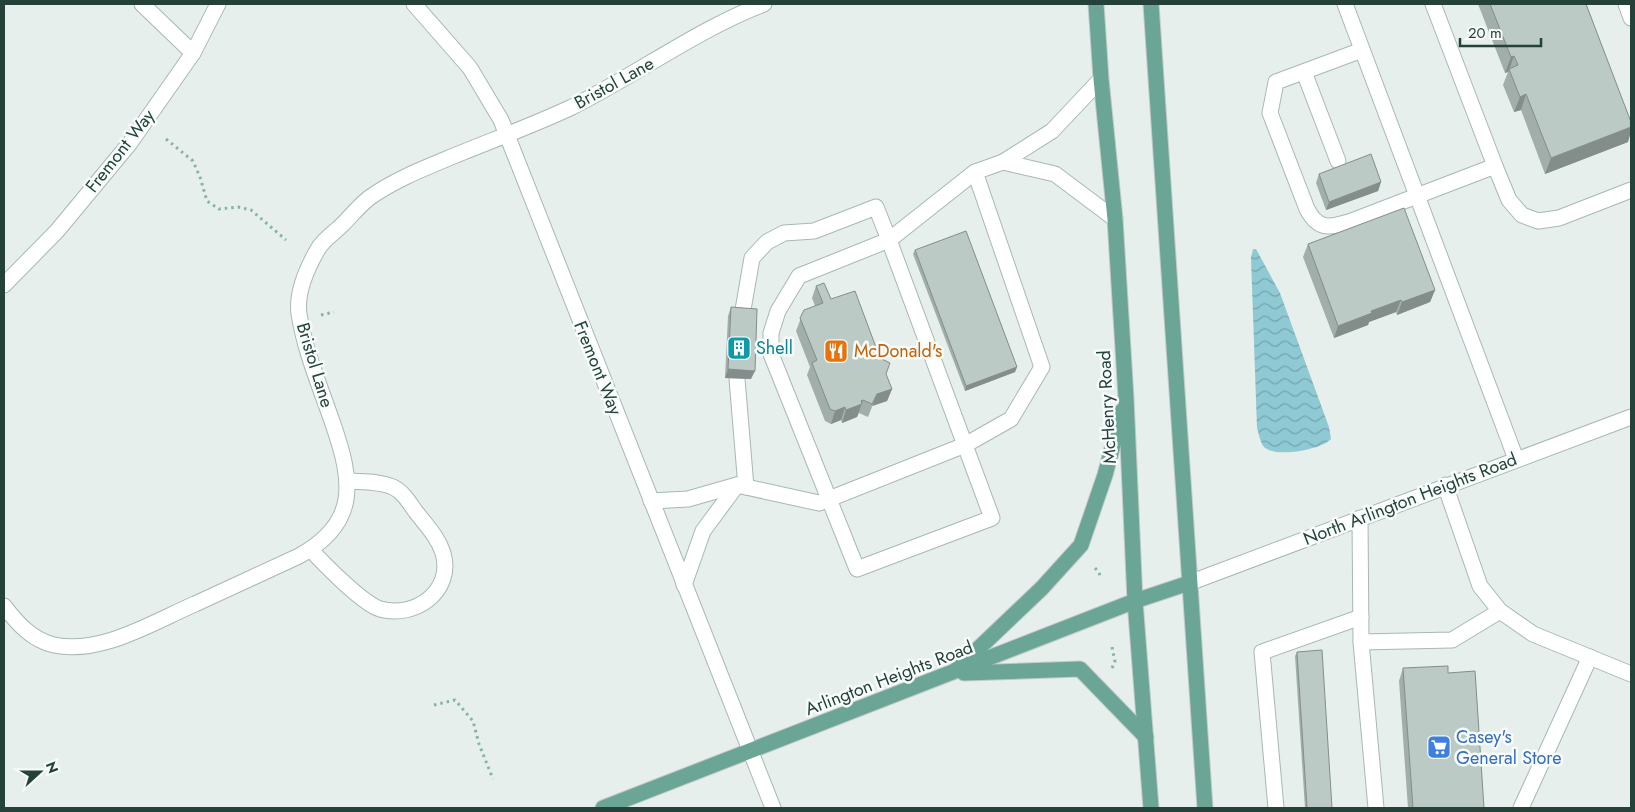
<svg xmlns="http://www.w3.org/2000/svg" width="1635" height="812" font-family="Jost,sans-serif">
<defs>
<pattern id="water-waves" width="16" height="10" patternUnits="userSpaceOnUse" patternTransform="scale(1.25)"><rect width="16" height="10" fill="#8ec9d4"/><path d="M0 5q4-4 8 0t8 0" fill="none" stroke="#74a5ad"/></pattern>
</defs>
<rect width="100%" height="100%" fill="#e6efeb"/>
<path fill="url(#water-waves)" d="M1253,249H1256L1280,293L1329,427L1331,439C1321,450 1275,458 1264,447C1260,442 1259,434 1257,428L1251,258Z"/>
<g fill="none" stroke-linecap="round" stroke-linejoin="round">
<g stroke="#a8b8b2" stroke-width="17">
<g id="minor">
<path d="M142,4L193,53"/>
<path d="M414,4L470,68L501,120L773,808"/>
<path d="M1345,4L1516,459"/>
<path d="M1433,4L1495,166"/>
<path d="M1626,4L1631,18"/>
<path d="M1362,50L1276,82L1270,113L1307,209C1318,230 1329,228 1349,222L1495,166L1509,200L1522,215L1538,221L1559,218L1631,190"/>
<path d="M1304,72L1338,161"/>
<path d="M1003,162L1055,174L1115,219"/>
<path d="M889,240L992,518L857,569L771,354V333L778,311L799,276Z"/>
<path d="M4,285L57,231L130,143L193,53L218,4"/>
<path d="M740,327L752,258L767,242L784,233L814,231L876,207L889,240L975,172"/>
<path d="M738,359L737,379L746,487"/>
<path d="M1445,485L1480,586L1500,611L1533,634L1631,674"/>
<path d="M651,501L688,499L737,485L819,503L965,445L1011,419L1042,367L975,172L1003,162L1052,131L1101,79"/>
<path d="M1360,518L1361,642L1376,808"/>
<path d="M311,550C325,565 362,603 380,609C415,619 454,591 443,553C438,537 426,525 416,512C409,502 403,492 393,487C379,481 363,482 348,481"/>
<path d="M1189,583L1631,417"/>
<path d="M684,585L703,531L737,485"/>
<path d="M4,606C17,623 32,640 54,645C101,655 153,622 195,604C230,588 264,572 299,556C359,523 353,482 333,424C321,389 305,352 299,314C296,292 307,268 318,249C323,240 334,233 342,225C351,216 359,206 369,198C397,178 430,166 461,153C498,138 536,124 572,107C636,75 698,29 764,4"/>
<path d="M1361,642L1452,640L1500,611"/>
<path d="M1276,808L1262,652L1361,617"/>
<path d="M1521,808L1590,657"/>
</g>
</g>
<g stroke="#c2cac8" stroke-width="17">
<g id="major">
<path d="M1096,4L1101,79L1115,219L1126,398L1135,601L1151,808"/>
<path d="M1151,4L1205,808"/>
<path d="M958,668L1042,588L1081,545L1105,475L1122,411"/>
<path d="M964,673L1080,669L1146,737"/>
<path d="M603,808L1135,601L1189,583"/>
</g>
</g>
<g stroke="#86b3a5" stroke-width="3" stroke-dasharray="2.5 4" stroke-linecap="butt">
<path d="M166,139L193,161L200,177L207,201L219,209L238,207L251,210L286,240"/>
<path d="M321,315L334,312"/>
<path d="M1095,568L1099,572L1100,576"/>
<path d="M1112,647L1115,662L1112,668"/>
<path d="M434,705L455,700L473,721L479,744L493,779"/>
</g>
<use href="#minor" stroke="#fff" stroke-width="15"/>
<use href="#major" stroke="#6aa596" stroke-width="15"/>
</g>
<g fill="#a1aea9">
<path d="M1478,4H1586L1628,142L1545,174L1521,110L1514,112L1503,85L1508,72L1505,73Z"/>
<path d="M1319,174L1381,182L1378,191L1326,210L1316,183Z"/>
<path d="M1308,244L1435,290L1430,302L1397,315L1396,312L1369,322L1368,325L1334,338L1303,257Z"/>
<path d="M915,250L1017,367L1015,372L965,391L913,254Z"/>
<path d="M816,286L831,299L886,375L892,389L887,401L872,406L868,417L859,413L857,417L842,423L841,420L831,424L825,421L807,375L810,367L796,331L804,310L815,306L812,298Z"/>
<path d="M731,307L751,379L725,378L728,316Z"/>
<path d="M1297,652L1332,808H1305L1295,656Z"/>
<path d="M1403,668L1448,673L1484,808H1408L1399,681Z"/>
</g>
<g fill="#838d89">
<path d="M1514,56L1509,70V69L1508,72L1505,73L1511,57Z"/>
<path d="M1526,94L1521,110L1514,112L1520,97Z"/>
<path d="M1631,127V132L1628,142L1545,174L1551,158Z"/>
<path d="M1381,182L1378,191L1326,210L1329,202Z"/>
<path d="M1435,290L1430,302L1397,315L1402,302Z"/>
<path d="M1401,300L1396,312L1369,322L1368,325L1334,338L1338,326L1371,311Z"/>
<path d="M1017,367L1015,372L965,391L966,386Z"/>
<path d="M728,369L755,371L751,379L725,378Z"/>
<path d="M892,389L887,401L872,406L868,417L877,394Z"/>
<path d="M863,400L857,417L842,423L846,410Z"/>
<path d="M845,407L841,420L831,424L835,411Z"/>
</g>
<g fill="#bbcac4" stroke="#838d89">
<path d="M1490,4H1586L1631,122V127L1551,158L1526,94L1520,97L1509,69L1518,65L1514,56L1511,57Z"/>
<path d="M1371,154L1381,182L1329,202L1319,174Z"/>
<path d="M1404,208L1435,290L1402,302L1401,300L1371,311L1372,313L1338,326L1308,244Z"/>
<path d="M966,231L1017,367L966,386L915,250Z"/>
<path d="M824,283L831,299L855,291L880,358L890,363L886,374L892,389L877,394L872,404L863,400L861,401L862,404L846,410L845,407L835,411L830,409L812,363L817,360L800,318L804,310L823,303L816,286Z"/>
<path d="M731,307L757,309L755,371L728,369Z"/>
<path d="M1322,650L1332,808H1307L1297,652Z"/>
<path d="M1448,666V673L1475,671L1484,808H1413L1403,668Z"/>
</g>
<defs>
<g id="building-square" transform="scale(1.25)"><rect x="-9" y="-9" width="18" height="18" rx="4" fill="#0f9aa8" stroke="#f7fbf9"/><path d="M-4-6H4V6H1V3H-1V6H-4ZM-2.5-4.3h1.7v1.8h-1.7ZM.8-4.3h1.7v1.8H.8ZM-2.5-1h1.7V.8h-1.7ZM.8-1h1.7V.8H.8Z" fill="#fff"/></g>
<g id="restaurant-square" transform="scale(1.25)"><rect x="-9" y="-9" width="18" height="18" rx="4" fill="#e8710a" stroke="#f7fbf9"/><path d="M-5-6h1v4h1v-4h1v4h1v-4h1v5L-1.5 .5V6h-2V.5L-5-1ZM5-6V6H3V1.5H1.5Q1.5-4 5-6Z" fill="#fff"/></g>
<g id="supermarket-square" transform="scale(1.25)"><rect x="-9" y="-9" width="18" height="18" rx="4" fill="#3f7fe0" stroke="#f7fbf9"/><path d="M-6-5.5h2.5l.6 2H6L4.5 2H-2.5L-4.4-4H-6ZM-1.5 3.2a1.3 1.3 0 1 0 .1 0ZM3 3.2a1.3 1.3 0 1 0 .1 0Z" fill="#fff"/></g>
</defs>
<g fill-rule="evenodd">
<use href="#building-square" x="739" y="348"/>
<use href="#restaurant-square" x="836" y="351"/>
<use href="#supermarket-square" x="1439" y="747"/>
</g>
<g text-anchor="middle" stroke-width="5" stroke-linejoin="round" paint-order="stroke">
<g font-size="18" fill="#24423a" stroke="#f7fbf9">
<text transform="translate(614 83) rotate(-29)" y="6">Bristol Lane</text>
<text transform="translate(120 151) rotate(-52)" y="6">Fremont Way</text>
<text transform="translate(315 365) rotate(73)" y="6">Bristol Lane</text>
<text transform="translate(598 368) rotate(68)" y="6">Fremont Way</text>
<text transform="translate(1107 407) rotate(-93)" y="6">McHenry Road</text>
<text transform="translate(1410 499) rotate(-21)" y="6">North Arlington Heights Road</text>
<text transform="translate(889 678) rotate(-21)" y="6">Arlington Heights Road</text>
</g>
<g font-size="18" fill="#0d838f" stroke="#f7fbf9" text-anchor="start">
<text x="756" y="354">Shell</text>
</g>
<g font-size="18" fill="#c56008" stroke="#f7fbf9" text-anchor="start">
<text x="854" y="357">McDonald's</text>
</g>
<g font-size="18" fill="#366cbe" stroke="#f7fbf9" text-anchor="start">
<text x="1456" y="743">Casey's<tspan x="1456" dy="21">General Store</tspan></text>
</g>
</g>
<rect width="1635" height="812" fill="none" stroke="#24423a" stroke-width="10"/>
<g transform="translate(40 772) rotate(69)" stroke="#f7fbf9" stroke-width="4" paint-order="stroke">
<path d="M0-4L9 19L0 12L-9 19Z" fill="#24423a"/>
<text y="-8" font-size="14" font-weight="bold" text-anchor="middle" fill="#24423a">N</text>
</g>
<path d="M1460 38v8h81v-8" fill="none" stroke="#24423a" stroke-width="2.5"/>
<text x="1468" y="38" font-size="15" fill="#24423a" stroke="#f7fbf9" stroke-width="4" paint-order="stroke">20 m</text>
</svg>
